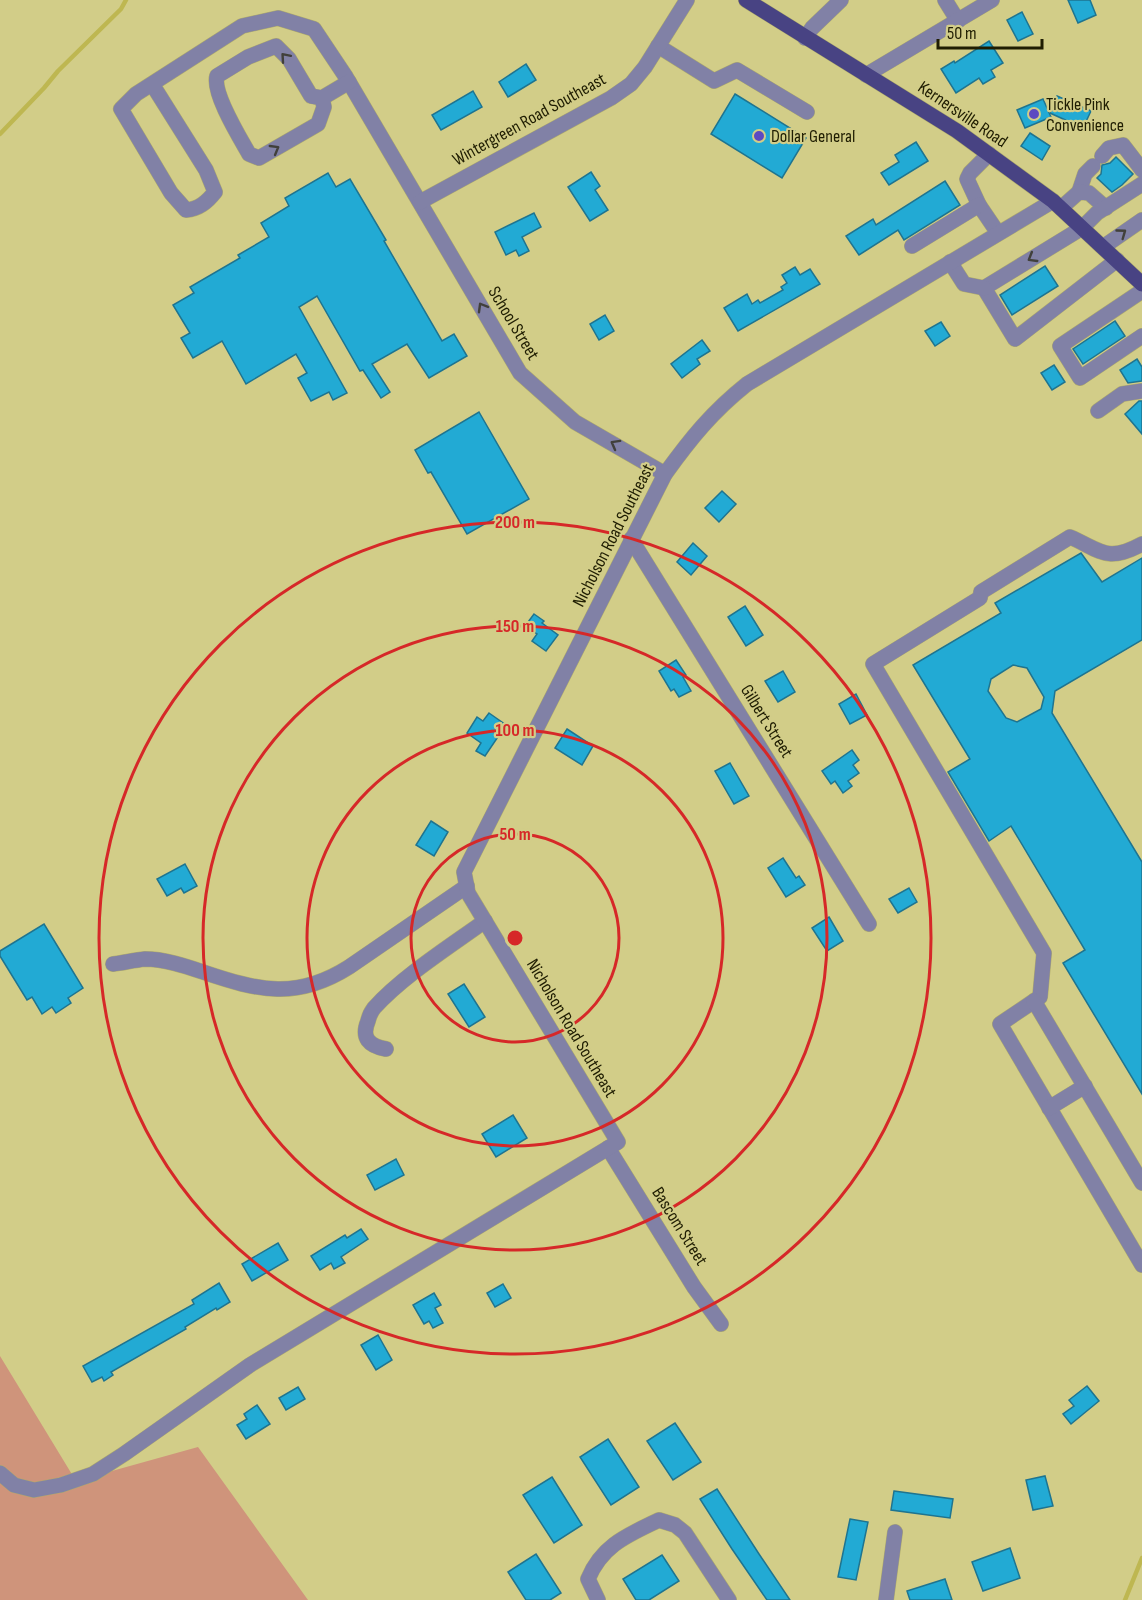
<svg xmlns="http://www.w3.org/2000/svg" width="1142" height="1600" font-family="'Sofia Sans Condensed',sans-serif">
<rect width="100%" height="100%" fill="#d2cd88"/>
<path fill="#cf947b" d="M0,1356L76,1481L198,1447L308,1600H0Z"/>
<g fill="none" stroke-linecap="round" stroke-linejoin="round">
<g stroke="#beb751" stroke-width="4.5">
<path d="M0,134L44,88L58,71L121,9L126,0"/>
<path d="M1125,1600L1142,1558"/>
</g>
</g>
<g fill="#22aad4" stroke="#1e7490" stroke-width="1.5" fill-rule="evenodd">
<path d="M1068,0H1090L1096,15L1078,23Z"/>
<path d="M1022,12L1033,34L1018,41L1007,20Z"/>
<path d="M989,41L1003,63L991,70L995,77L983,84L979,78L956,93L941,69L954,61L955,63Z"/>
<path d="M526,64L536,80L508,97L499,82Z"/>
<path d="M473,91L482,107L441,130L432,115Z"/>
<path d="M735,94L806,138L782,178L711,134Z"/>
<path d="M1057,96L1091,111L1083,128L1050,113Z"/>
<path d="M1043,99L1051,117L1025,128L1017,110Z"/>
<path d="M1030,133L1050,146L1042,160L1021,146Z"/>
<path d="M916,142L928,161L889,185L881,173L899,162L895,155Z"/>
<path d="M1116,157L1133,174L1122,185L1112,192L1097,178L1101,174L1102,165L1110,163Z"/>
<path d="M591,172L600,186L595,190L608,210L590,221L568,187Z"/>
<path d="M328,173L336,187L350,179L386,240L384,241L442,341L454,334L467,356L429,378L407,344L372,364L390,392L381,398L363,370L360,371L317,296L299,307L347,393L333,400L329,392L311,401L298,378L307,373L296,354L246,384L222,341L193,358L181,338L190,333L173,305L194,293L190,287L240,258L238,255L269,237L261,223L289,206L285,198Z"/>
<path d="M945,181L960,205L904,240L898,230L859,255L846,236L873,219L876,225Z"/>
<path d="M534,213L541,227L522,237L529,251L519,256L516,250L506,255L495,232Z"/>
<path d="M1045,266L1058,286L1012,315L1000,295Z"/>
<path d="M795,267L800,275L810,269L820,284L738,331L724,308L747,294L752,304L758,300L760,303L783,290L781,287L787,283L782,275Z"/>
<path d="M605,315L614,331L599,340L590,324Z"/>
<path d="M1115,321L1125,336L1083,364L1073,349Z"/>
<path d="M941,322L950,336L935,346L925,331Z"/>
<path d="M702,340L710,351L697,359L700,364L682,378L671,364Z"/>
<path d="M1137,359L1142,367V381L1128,383L1120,370Z"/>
<path d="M1054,365L1065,382L1052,390L1041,373Z"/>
<path d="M1139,401H1142V434L1125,414Z"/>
<path d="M479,412L529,499L467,534L431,472L428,473L415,450Z"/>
<path d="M722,491L736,504L719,522L705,508Z"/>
<path d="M693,543L707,556L691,575L677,562Z"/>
<path d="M1081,553L1102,582L1142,558V640L1055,691L1052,713L1142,862V1094L1063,963L1085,950L1011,826L989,841L948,772L970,759L913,665L1001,613L995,603ZM1013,665L1027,668L1044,697L1041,709L1017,722L1006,718L988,691L991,679Z"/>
<path d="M745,606L763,635L746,646L728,617Z"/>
<path d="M534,614L544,621L542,623L558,635L546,651L532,641L537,634L525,626Z"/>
<path d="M676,660L686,675L683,677L691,691L679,697L674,689L671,691L659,671Z"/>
<path d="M783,671L795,692L778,702L765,681Z"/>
<path d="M856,694L867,715L850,724L839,704Z"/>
<path d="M489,713L506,725L485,756L476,751L481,743L467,733L477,717L483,721Z"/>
<path d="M567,729L593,746L582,765L555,748Z"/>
<path d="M852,750L859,760L853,765L859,773L848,781L852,786L843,793L835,781L831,784L822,771Z"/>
<path d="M730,763L749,796L734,804L715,771Z"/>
<path d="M431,821L448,832L434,856L416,845Z"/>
<path d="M783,858L796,878L799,876L805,885L786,897L768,868Z"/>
<path d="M185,864L197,886L184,893L181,888L167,896L157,879Z"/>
<path d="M909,888L917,902L898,913L889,899Z"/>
<path d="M829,917L843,941L827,951L812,928Z"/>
<path d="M44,924L83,988L68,998L71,1003L56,1013L52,1007L42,1014L32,997L27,1000L0,956V951Z"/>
<path d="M464,984L485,1017L469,1027L448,994Z"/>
<path d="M513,1115L527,1138L496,1157L482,1134Z"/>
<path d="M396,1159L404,1175L375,1190L367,1175Z"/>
<path d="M361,1229L368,1239L341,1257L345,1263L334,1269L331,1263L320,1270L311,1256L345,1235L347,1238Z"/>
<path d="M278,1243L288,1260L252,1281L242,1264Z"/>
<path d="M219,1283L230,1302L217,1310L216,1308L185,1327L186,1329L111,1372L113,1375L104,1381L102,1377L92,1382L83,1366L194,1304L192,1300Z"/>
<path d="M503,1284L511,1298L495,1307L487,1293Z"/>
<path d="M434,1293L441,1305L435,1308L443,1323L433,1328L429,1321L424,1324L413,1305Z"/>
<path d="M378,1335L392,1360L376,1370L361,1345Z"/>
<path d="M1087,1386L1099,1401L1071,1424L1063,1414L1074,1406L1069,1400Z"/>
<path d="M298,1387L305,1399L286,1410L279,1398Z"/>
<path d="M257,1405L270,1424L246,1439L237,1425L247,1419L244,1414Z"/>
<path d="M675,1423L701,1462L673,1480L647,1441Z"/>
<path d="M608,1439L639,1487L611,1505L580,1457Z"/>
<path d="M1045,1476L1053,1506L1033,1510L1026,1480Z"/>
<path d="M552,1477L582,1525L554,1543L523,1495Z"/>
<path d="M717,1489L759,1554L790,1600H767L732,1549L700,1499Z"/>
<path d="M894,1491L953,1499L950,1518L891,1510Z"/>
<path d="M850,1519L868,1522L856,1580L838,1577Z"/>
<path d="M1010,1548L1020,1578L983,1591L972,1562Z"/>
<path d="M536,1554L561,1593L550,1600H526L508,1572Z"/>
<path d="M662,1555L679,1581L649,1600H636L623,1579Z"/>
<path d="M945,1579L952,1600H910L907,1591Z"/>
</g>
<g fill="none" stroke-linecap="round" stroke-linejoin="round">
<g stroke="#aeaa6d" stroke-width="16">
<g id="minor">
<path d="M945,0L958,21"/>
<path d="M805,38L812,28L841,0"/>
<path d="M658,46L714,81L737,70L807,112"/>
<path d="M866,75L992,0"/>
<path d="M152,84L206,170L215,192C207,202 199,209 186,210L171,193L121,109L136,94L242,26L278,18L314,29L346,77L520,373L575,422L665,474"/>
<path d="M322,98L324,107L318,124L259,158L249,154C240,138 212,93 217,76L248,57L276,46L289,59L311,96L322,98L349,82"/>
<path d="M989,154L970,173L967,179L979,205L998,233"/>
<path d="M1102,156L1109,148L1123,145L1142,170"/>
<path d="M1079,192L1085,174L1093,166"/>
<path d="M420,202L611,98L631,84L645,67L687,0"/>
<path d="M1061,208L1079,192L1089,193L1106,208"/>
<path d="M912,246L979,205"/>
<path d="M1103,247L1142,220"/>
<path d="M1117,260L1015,339L984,288L1082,228L1097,213L1142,184"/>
<path d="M950,262L964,284L984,288"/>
<path d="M1142,291L1060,346L1080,378L1142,336"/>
<path d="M1098,411L1122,394L1142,391"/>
<path d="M631,539L869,924"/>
<path d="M1142,544C1107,563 1102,551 1070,537L981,592L980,598L873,664L1044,953L1040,997L1000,1024L1142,1265"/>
<path d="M113,964C123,963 134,960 145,959C164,959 185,966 203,972C259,991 297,1000 349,967L467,886"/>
<path d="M1034,1001L1142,1183"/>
<path d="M386,1049C369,1046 361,1038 368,1021C369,1016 371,1012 374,1008C403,976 449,947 485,921"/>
<path d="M1049,1108L1085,1086"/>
<path d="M608,1148L694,1287L721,1324"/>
<path d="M0,1473L14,1485L34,1490L61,1485L93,1474L124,1454L250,1365L618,1142L468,893L464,872L665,474C691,438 712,412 747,384L1053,201"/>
<path d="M598,1600L588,1579C602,1545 628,1535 659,1520L675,1525L685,1533L729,1600"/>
<path d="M886,1600L895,1532"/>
</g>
</g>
<g stroke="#aeaa6d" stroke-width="16">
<path id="major" d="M746,0L957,131L1053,201L1142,284"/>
</g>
<use href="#minor" stroke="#8181a6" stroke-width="15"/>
<use href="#major" stroke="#484383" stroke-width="15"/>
</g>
<defs><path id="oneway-chevron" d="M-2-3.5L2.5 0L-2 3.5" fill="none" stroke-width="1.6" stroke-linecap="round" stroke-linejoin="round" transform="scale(1.5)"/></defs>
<g stroke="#41403b">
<use href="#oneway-chevron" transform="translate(285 57) rotate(-131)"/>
<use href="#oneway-chevron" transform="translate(275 149) rotate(-30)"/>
<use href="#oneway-chevron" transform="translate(1122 233) rotate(-36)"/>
<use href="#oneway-chevron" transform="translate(1032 258) rotate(149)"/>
<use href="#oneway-chevron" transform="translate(482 307) rotate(-120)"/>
<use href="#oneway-chevron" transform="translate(615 444) rotate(-151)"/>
</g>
<g fill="none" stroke="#d62828" stroke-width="3">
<circle cx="515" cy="938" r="104"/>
<circle cx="515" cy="938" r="208"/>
<circle cx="515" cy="938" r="312"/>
<circle cx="515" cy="938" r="416"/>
</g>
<g fill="#5c49c2" stroke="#d2cd88" stroke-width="2">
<circle cx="1034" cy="114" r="6"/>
<circle cx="759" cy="136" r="6"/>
</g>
<g text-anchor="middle" stroke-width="4.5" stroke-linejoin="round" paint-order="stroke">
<g font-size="18" fill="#1f1d02" stroke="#d2cd88" text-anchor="start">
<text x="1046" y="110">Tickle Pink<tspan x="1046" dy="21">Convenience</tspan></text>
<text x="771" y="142">Dollar General</text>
</g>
<g font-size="18" fill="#1f1d02" stroke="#d2cd88">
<text transform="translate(963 114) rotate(34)" y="6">Kernersville Road</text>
<text transform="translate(529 119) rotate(-29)" y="6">Wintergreen Road Southeast</text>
<text transform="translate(514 323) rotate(59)" y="6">School Street</text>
<text transform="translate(613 535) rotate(-63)" y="6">Nicholson Road Southeast</text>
<text transform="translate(767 721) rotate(58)" y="6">Gilbert Street</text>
<text transform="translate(572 1028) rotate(59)" y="6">Nicholson Road Southeast</text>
<text transform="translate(680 1226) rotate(58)" y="6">Bascom Street</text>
</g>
</g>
<circle cx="515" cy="938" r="9" fill="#d62828" stroke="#d2cd88" stroke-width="3"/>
<g font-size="18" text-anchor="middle" font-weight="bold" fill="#d62828" stroke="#d2cd88" stroke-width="4.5" stroke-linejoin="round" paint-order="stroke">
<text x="515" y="528">200 m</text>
<text x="515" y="632">150 m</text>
<text x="515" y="736">100 m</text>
<text x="515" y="840">50 m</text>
</g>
<path d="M938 39v9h104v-9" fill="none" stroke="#1f1d02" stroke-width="3"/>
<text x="947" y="39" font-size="18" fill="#1f1d02" stroke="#d2cd88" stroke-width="4.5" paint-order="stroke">50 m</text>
</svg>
